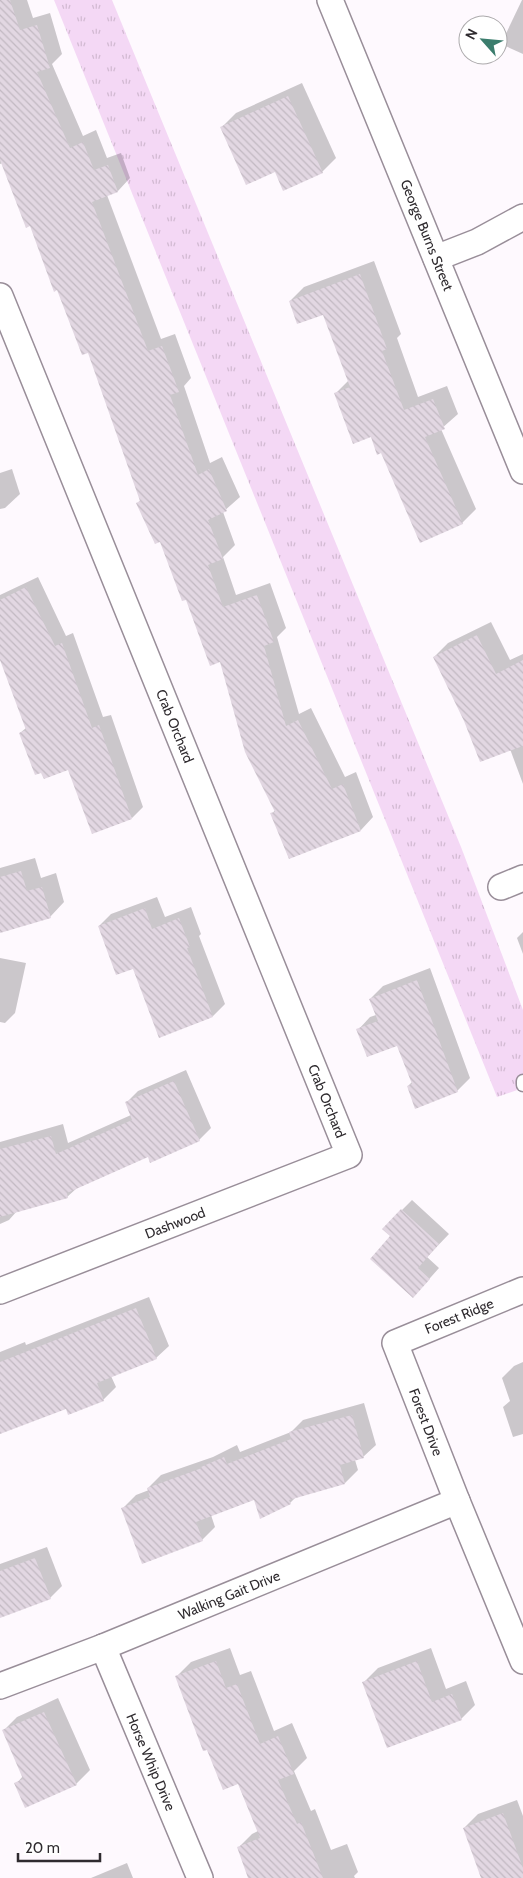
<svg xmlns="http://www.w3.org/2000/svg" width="523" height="1878" font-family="Cabin,sans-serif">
<defs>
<pattern id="grass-tufts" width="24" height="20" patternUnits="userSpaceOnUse" patternTransform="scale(1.25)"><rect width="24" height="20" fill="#f4d8f5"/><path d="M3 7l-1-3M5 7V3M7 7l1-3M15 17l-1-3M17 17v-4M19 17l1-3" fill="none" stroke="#d2bad2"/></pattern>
<pattern id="building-back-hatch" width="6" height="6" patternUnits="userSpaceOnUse" patternTransform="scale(1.25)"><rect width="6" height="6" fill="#e2d7e2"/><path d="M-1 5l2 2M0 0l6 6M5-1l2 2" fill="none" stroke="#c2b9c2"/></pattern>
</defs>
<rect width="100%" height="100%" fill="#fef9fe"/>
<path fill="url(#grass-tufts)" d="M54,0H112L461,847L523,1010V1088L497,1097Z"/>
<g fill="#0003">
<path d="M0,0H27L33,18L50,13L62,54L52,64L83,136L96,130L107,158L121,153L130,178L118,191L107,195L161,339L175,334L191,378L184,386L210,463L222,457L240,497L223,512L235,545L223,557L236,595L270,583L286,628L277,637L299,714L311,708L345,777L356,772L373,817L361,830L289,858L272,814L275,810L221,661L187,598L161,540L138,503L141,499L89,351L58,289L3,163L0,164Z"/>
<path d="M522,0H523V54L501,44Z"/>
<path d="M302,83L336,158L322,172L276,170L222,127L236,113Z"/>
<path d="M374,261L401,334L397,338L418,397L447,386L458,414L441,429L476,509L462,523L382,452L371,436L336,393L349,380L324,313L290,301L304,287Z"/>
<path d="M12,469L20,494L5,508L0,509V473Z"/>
<path d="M38,577L66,636L73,633L103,717L111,715L143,807L132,818L69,768L20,733L26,728L0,656V595Z"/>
<path d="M491,622L510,660L523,654V784L510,749L465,720L434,657L448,643Z"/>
<path d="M35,858L41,878L56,873L64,902L50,917L0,932V868Z"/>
<path d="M157,897L165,917L191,907L201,934L199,936L225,1004L213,1016L133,967L99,926L111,914Z"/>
<path d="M523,932V954L517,938Z"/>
<path d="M0,958L26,963L15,1013L5,1023L0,1022Z"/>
<path d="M430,968L470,1078L457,1091L408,1086L412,1082L398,1044L358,1030L370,1017L376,1015L370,999L383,986Z"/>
<path d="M186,1070L211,1128L199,1140L149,1156L77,1188L67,1197L17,1211L9,1220L0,1224V1142L63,1124L68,1143L131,1115L126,1103L138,1091Z"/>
<path d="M412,1200L449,1234L427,1257L439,1268L423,1286L392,1236L402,1210Z"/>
<path d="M149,1297L169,1346L156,1358L111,1376L116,1387L103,1400L67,1407L0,1432V1352L25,1342L26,1345Z"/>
<path d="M523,1362V1434L513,1437L503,1407L510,1401L502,1378L514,1366Z"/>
<path d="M364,1403L376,1445L363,1457L355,1460L358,1470L345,1483L297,1496L290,1503L255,1498L211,1515L215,1527L202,1540L123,1508L136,1495L149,1490L148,1488L161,1475L213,1457L237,1445L240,1452L291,1432L303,1420Z"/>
<path d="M47,1547L62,1586L50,1598L0,1617V1564Z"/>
<path d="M230,1648L240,1675L251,1671L274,1731L292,1723L307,1758L294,1771L311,1811L315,1809L331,1850L347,1844L358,1872L354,1876L355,1878H250L238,1848L252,1834L258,1831L238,1783L177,1676L191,1662Z"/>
<path d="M431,1648L446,1689L466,1681L475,1705L461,1719L364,1682L378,1668Z"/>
<path d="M58,1698L90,1770L76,1784H16L23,1776L3,1731L17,1717Z"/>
<path d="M517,1800L523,1816V1878H482L464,1828L478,1814Z"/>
<path d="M127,1863L133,1878H91Z"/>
</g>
<g fill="url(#building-back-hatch)">
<path d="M0,0H10L20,30L37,25L50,68L37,72L70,148L83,142L94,170L108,165L118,192L92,202L148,351L162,346L179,392L170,395L198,475L209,469L227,511L208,520L223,559L208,565L223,607L257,595L274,642L264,646L286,726L298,720L332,789L343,784L361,831L289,859L270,813L275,812L245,752L220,662L210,666L186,600L182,601L160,542L155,544L136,503L140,501L88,353L82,355L57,290L54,292L30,226L26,228L0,160Z"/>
<path d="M288,96L323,173L283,191L275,172L246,185L220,127Z"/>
<path d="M360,274L387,349L382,351L404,410L433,399L445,429L425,437L463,524L420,543L381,453L377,455L371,437L353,444L334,393L350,387L323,315L297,324L289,301Z"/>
<path d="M26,587L55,646L62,643L92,728L99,725L132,819L92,834L68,770L44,779L41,773L35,775L19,733L26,730L0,660V600Z"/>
<path d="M477,635L496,674L523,660V746L480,762L464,721L433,657Z"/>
<path d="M21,871L27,891L42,887L51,918L0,933V877Z"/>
<path d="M145,908L152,929L179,918L190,947L187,948L213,1017L159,1038L133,969L116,975L98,926Z"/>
<path d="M417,980L458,1092L415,1109L407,1086L412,1084L397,1046L367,1057L356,1029L378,1021L369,999Z"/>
<path d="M174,1081L200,1141L150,1163L148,1157L67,1193L68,1198L0,1217V1149L51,1136L56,1154L132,1120L125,1102Z"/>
<path d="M401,1209L439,1244L418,1268L430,1279L413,1298L370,1259L390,1236L382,1229Z"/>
<path d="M136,1308L157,1359L97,1383L104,1401L68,1415L66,1409L0,1434V1362Z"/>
<path d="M352,1415L364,1458L340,1465L345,1484L289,1500L291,1504L260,1519L254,1500L196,1522L203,1541L142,1564L121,1508L150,1497L147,1488L202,1468L201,1467L224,1457L227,1464L291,1439L289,1432Z"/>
<path d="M35,1558L51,1599L0,1618V1571Z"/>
<path d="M216,1661L226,1688L237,1684L260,1744L278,1736L294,1774L278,1780L297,1824L301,1822L323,1878H248L237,1847L260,1838L238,1784L223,1790L207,1750L203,1751L175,1676Z"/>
<path d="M417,1661L432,1702L452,1694L462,1720L387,1748L362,1682Z"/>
<path d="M44,1712L77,1785L25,1808L14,1783L23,1779L2,1730Z"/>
<path d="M503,1813L523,1868V1878H481L463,1828Z"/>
</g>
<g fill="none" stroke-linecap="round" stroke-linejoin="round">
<g stroke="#998e99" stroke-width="15">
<path id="service" d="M523,1081V1085"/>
</g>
<g stroke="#998e99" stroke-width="28">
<g id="minor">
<path d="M330,0L523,471"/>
<path d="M436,258L477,242L523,217"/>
<path d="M0,296L349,1155L0,1291"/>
<path d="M501,887L523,878"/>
<path d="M523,1290L395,1343L457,1501L523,1661"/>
<path d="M103,1647L200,1878"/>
<path d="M0,1686L103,1647L457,1501"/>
</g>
</g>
<use href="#service" stroke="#fff" stroke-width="12"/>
<use href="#minor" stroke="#fff" stroke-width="25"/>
</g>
<g text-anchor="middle" stroke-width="4" stroke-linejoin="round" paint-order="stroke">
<g font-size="14" fill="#2f2b2f" stroke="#fff">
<text transform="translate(427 235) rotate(68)" y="5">George Burns Street</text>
<text transform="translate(175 726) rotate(68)" y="5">Crab Orchard</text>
<text transform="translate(327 1101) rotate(68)" y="5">Crab Orchard</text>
<text transform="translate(175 1223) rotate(-21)" y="5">Dashwood</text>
<text transform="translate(459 1316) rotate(-22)" y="5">Forest Ridge</text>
<text transform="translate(426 1422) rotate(69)" y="5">Forest Drive</text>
<text transform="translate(229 1595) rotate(-22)" y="5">Walking Gait Drive</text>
<text transform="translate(151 1762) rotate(67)" y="5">Horse Whip Drive</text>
</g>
</g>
<g transform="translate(483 40) rotate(297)"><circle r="24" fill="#ffffff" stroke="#acaaac"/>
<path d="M0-4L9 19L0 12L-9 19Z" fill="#3b7d6d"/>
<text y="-8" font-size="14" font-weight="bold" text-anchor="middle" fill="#2f2b2f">N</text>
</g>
<path d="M18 1853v8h82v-8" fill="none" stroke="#2f2b2f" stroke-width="2.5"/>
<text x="25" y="1853" font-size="15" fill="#2f2b2f" stroke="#ffffff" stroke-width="4" paint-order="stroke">20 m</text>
</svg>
